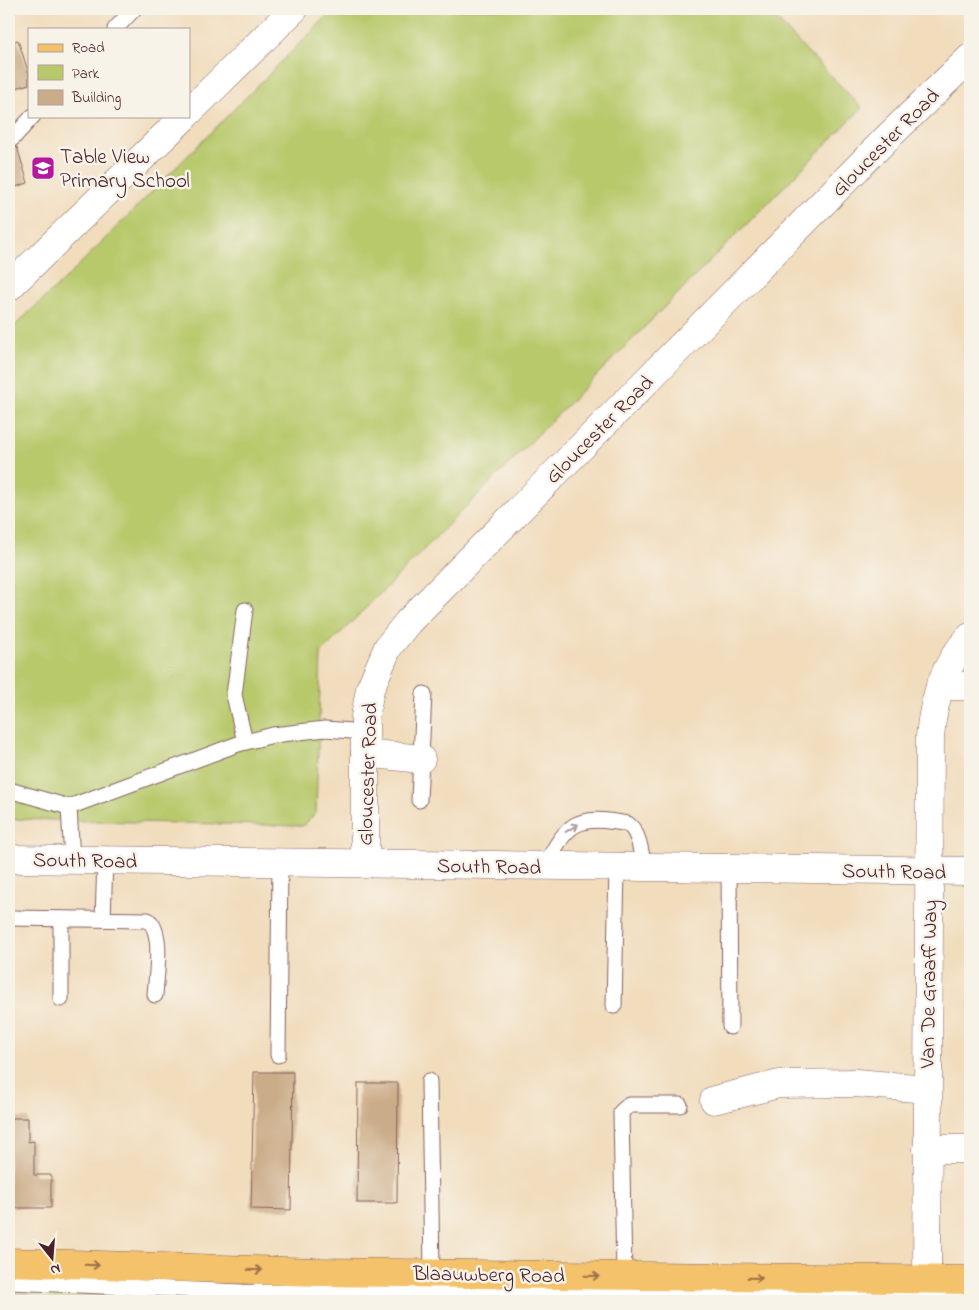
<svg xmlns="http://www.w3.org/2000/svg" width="979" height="1310" font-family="'Indie Flower',sans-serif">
<rect width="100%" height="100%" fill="#f7f3e8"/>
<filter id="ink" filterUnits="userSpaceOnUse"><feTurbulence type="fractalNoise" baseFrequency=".02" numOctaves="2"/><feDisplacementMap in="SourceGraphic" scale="10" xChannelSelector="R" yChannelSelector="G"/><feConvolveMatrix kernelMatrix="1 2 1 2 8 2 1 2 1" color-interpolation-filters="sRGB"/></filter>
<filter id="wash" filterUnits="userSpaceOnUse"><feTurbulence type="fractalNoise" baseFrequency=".0096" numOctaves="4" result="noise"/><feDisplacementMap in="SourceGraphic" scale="20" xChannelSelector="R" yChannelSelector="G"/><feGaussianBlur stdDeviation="1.12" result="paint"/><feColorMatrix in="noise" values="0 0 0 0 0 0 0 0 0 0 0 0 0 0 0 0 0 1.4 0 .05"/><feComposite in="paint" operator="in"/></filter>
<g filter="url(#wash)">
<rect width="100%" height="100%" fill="#f1dcbc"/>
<g fill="#b8c96c" stroke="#81744c">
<path d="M334,9H766L862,108L321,653L316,813L303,826L9,819V331L65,279Z"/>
<path d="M9,1293L620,1301H9Z"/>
</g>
<g id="blocks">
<g fill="#cbac88">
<path d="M18,40L29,74V84L9,90V43Z"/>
<path d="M17,147L28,183L9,189V149Z"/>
<path d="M254,1072H293L291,1210L251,1209Z"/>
<path d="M358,1083H398L397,1203H357Z"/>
<path d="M9,1118H28V1142L34,1141V1175H51V1208H9Z"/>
</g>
</g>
</g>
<g filter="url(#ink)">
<use href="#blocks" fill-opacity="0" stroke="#84615e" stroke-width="1"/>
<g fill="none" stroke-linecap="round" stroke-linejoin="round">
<g stroke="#84615e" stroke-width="17">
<g id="service">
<path d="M115,29L134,9"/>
<path d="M12,139L33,116"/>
<path d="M245,610L234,695L245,742"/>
<path d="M9,790L69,807L72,860"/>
<path d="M419,800L424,694"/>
<path d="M69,807L238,744L273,735L325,729L365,732"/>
<path d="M545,867C567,822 577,814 628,824C640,833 641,854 644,868"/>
<path d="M729,869L730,1027"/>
<path d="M9,918L148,920C164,932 156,976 155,995"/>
<path d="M61,919V999"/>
<path d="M103,919L105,860"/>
<path d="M614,1006L617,868"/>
<path d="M278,1055L280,863"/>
<path d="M429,1081L432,1273"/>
<path d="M624,1276L621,1112L629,1105H680"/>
<path d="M9,1282L242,1292L970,1298"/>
</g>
</g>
<g stroke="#84615e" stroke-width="29">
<g id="minor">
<path d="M189,112L294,9"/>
<path d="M9,287L185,116"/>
<path d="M940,686H970"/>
<path d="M365,753L421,759"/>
<path d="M9,859L970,871"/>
<path d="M365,864V717L370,689L388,647L408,622L889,136L970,58"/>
<path d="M714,1100L779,1084L856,1083L927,1089"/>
<path d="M927,1149H970"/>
<path d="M927,1280L930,737C933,700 944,664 970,637"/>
</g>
</g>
<g stroke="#84615e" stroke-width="29">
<path id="primary" d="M9,1262L318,1272L970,1280"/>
</g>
<use href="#service" stroke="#fff" stroke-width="15"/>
<use href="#minor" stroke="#fff" stroke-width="28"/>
<use href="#primary" stroke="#f4c26a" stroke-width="28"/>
</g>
<defs><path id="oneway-shaft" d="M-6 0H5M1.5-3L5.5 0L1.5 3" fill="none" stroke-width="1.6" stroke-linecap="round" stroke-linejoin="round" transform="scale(1.25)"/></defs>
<use stroke="#ae9aa0" href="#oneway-shaft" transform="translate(572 828) rotate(-31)"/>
<g stroke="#9f704a">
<use href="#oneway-shaft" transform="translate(92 1265) rotate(2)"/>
<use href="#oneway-shaft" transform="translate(255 1270) rotate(2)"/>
<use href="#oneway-shaft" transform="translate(592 1276) rotate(1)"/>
<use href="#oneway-shaft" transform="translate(755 1278) rotate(1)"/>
</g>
</g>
<defs>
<g id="school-square" transform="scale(1.25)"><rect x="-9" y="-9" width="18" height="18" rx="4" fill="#b5179e" stroke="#f7f3e8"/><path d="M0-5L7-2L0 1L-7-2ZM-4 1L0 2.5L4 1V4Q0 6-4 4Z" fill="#fff"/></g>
</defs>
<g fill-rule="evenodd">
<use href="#school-square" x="43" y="168"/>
</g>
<g text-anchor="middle" stroke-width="5" stroke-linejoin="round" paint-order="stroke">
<g font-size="21" fill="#4a1f2b" stroke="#f7f3e8">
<text transform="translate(885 142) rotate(-45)" y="7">Gloucester Road</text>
<text transform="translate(599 429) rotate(-45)" y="7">Gloucester Road</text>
<text transform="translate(367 774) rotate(-88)" y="7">Gloucester Road</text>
<text transform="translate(85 860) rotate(1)" y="7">South Road</text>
<text transform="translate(489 866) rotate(1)" y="7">South Road</text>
<text transform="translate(894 871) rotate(1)" y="7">South Road</text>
<text transform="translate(928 984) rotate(-89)" y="7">Van De Graaff Way</text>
<text transform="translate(489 1274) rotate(1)" y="7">Blaauwberg Road</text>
</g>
<g font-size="21" fill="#4a1f2b" stroke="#f7f3e8" text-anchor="start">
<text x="60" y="163">Table View<tspan x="60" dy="24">Primary School</tspan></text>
</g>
</g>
<rect width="979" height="1310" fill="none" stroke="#f7f3e8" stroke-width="30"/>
<rect x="28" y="28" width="162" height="90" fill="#f7f3e8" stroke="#b29e9c"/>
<rect x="38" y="44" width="25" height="8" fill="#f4c26a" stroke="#b29e9c"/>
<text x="72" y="52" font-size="15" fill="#4a1f2b">Road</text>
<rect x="38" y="65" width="25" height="15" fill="#b8c96c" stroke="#b29e9c"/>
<text x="72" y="78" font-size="15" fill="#4a1f2b">Park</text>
<rect x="38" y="90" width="25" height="15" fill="#cbac88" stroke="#b29e9c"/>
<text x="72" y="102" font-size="15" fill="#4a1f2b">Building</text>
<g transform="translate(52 1258) rotate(163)" stroke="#f7f3e8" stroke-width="4" paint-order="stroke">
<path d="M0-4L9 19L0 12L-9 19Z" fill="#4a1f2b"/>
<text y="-8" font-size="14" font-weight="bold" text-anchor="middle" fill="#4a1f2b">N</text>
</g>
</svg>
